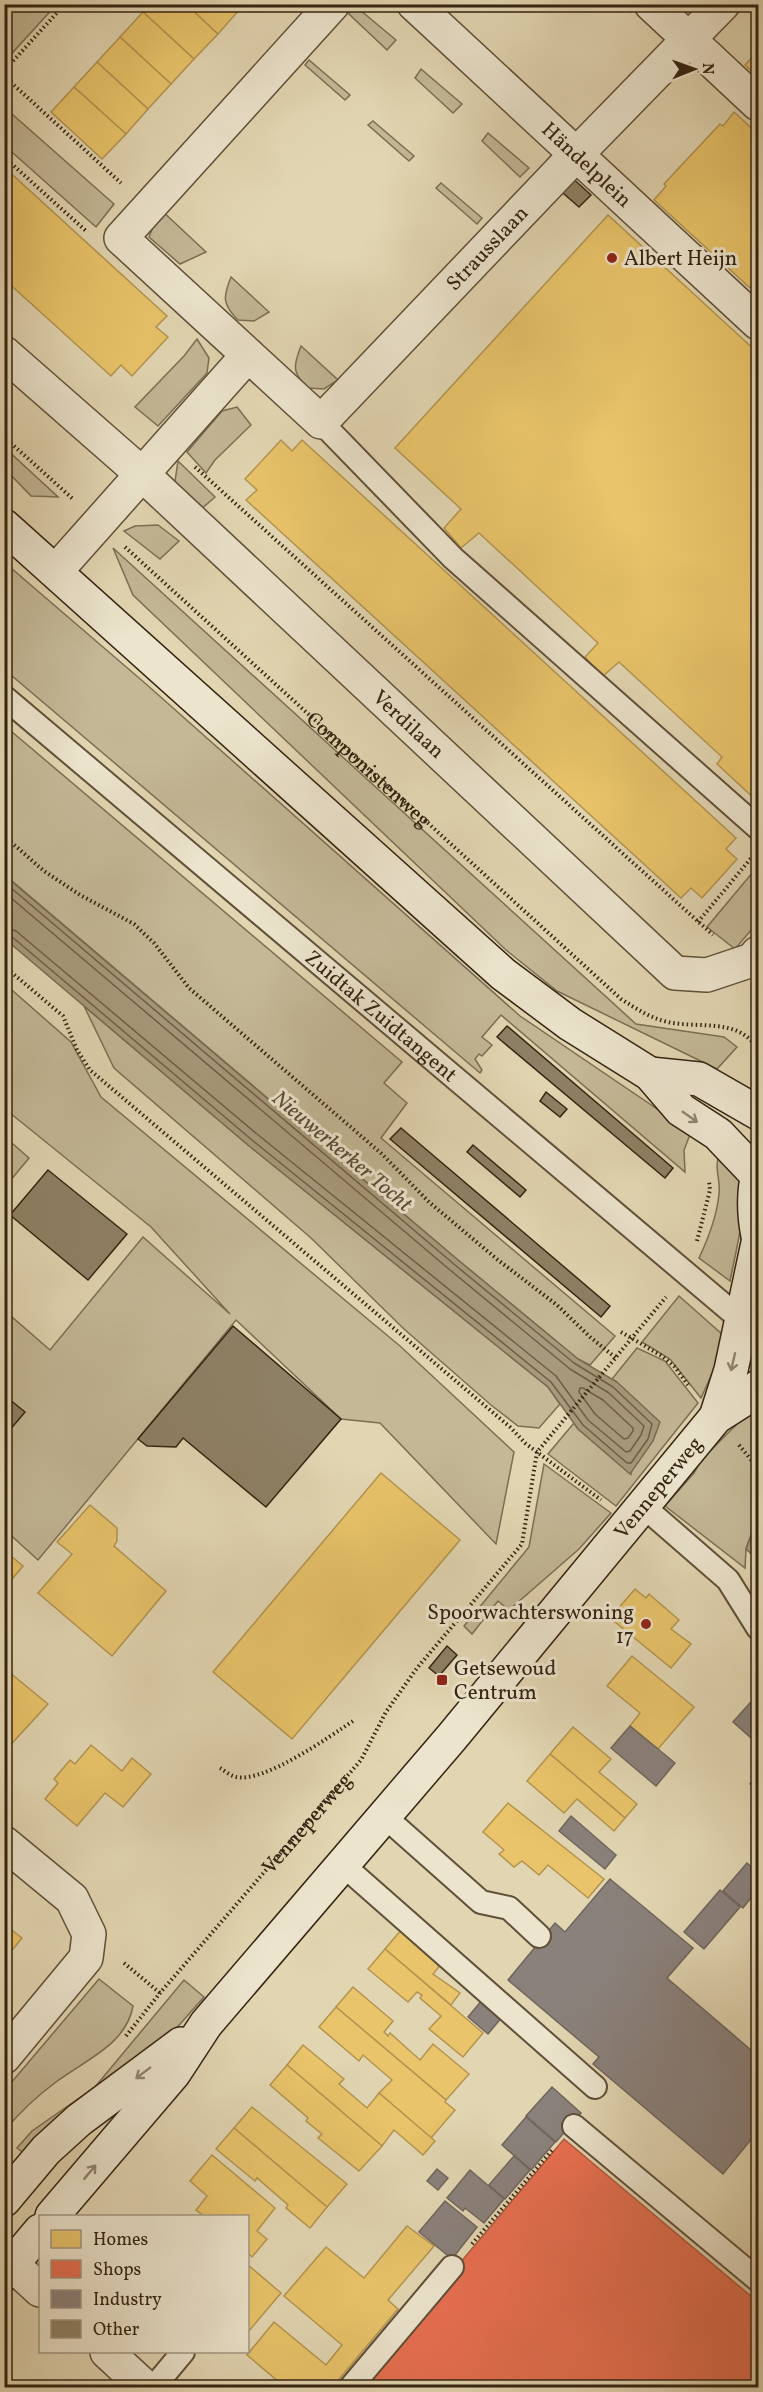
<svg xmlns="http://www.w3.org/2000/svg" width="763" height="2392" font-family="Vollkorn,serif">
<rect width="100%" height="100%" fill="#e2d6b2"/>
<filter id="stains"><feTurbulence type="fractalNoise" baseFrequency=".00333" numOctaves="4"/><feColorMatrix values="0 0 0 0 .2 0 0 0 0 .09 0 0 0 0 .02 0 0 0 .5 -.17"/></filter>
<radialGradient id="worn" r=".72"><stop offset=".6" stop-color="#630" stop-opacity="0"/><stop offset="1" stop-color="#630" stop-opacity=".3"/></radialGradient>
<g fill="#c4b897" stroke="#7c6e54" stroke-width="1.5">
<path d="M5,4L56,5L5,61L4,5Z"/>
<path d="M354,5L396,40L387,50L349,14Z"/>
<path d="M309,60L350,95L345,100L305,65Z"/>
<path d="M421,69L462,104L453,113L415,78Z"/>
<path d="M4,107L114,204L96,227L5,146Z"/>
<path d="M373,121L414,156L409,161L368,125Z"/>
<path d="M488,133L529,168L520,177L482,141Z"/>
<path d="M441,183L482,218L477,224L436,188Z"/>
<path d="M160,209L206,252L180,264L149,237Z"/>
<path d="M231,277L269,312L254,321L238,320C222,304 223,297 231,277Z"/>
<path d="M197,339L209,358L207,373L158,426L135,407L184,356Z"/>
<path d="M301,346L338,380L324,389L308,388C292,373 293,366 301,346Z"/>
<path d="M237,407L251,425L215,460L206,473L187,452L222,411Z"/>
<path d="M4,448H5L58,497L31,496L5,469Z"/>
<path d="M178,461L215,497L199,511L174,488Z"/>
<path d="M158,525L179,541L160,559L124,531L135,526Z"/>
<path d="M113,548L636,1024L724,1037L737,1047L717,1069L557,991L506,950L133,595Z"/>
<path d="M4,562L146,684L520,1016L691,1132L684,1150L685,1172L501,1015L482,1037L492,1045L482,1056L479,1054L475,1059L482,1070L480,1073L5,670Z"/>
<path d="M5,726L402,1062L384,1083L407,1103L381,1138L615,1336L590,1365L578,1359L458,1260L5,875Z"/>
<path d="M758,866V922L735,949L707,927Z"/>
<path d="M5,984L71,1042L101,1097L400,1346L514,1452L496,1544L380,1423L341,1419L236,1320L38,1560L5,1530V1311L50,1350L143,1237L230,1314L151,1227L5,1109Z"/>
<path d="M84,1006L248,1145L548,1387L560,1404L539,1428L518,1426L491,1405L404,1329L311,1238L114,1068Z"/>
<path d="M5,1137L29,1158L5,1187Z"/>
<path d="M720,1152C727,1162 736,1171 740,1183C748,1209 735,1254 730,1281L699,1258C708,1239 717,1215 719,1194C721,1179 713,1167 720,1152Z"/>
<path d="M679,1296L723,1335L715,1367L701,1398L670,1359L642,1342Z"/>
<path d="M637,1348L665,1361L698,1403L616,1506L548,1454L574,1423L578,1429L631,1474L617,1382L612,1379Z"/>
<path d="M758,1403V1531L752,1532L746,1549L745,1568L665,1506L694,1473L702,1459Z"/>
<path d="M544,1464L611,1513L579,1549L509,1610L498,1601L472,1634L464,1626L529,1547Z"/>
<path d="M99,1979L133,2006C126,2045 85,2060 56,2082C37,2096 20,2112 5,2130V2090Z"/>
<path d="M184,1980L204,1997L165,2041L29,2157L17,2148L32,2131L95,2087Z"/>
</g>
<g fill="#a7997b" stroke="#796a51" stroke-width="1.5">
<path d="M4,875L458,1260L578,1359L617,1382L660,1422L653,1441L630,1474L578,1429L548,1387L248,1145L5,939Z"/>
<path d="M753,1531H758V1560L746,1549Z"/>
</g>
<g fill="#e9c46a" stroke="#b3944f" stroke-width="1.5">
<path d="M149,4H186L218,34L194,59L143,12Z"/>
<path d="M186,4H236L240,9L218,34Z"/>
<path d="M143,12L194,59L171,84L120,37Z"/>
<path d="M120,37L171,84L148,109L97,62Z"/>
<path d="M758,51V77L745,65Z"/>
<path d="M97,62L148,109L126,134L74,87Z"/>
<path d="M74,87L126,134L102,159L51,112Z"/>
<path d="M734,112L758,134V278L750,288L654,200L666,186L664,184L720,124L723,126Z"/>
<path d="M4,167L167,316L156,327L168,337L132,376L121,365L111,376L4,279Z"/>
<path d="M608,215L758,353V802L717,764L722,757L619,662L602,677L585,657L598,643L479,533L461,548L444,528L461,509L395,448Z"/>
<path d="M281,440L292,451L302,440L736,838L726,849L737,859L702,898L691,888L681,898L246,500L257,490L245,479Z"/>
<path d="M381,1473L460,1540L292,1739L213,1672Z"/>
<path d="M90,1505L117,1528V1541L114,1546L166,1591L112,1656L38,1593L72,1554L57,1542Z"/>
<path d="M4,1550L23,1566L4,1589Z"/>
<path d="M635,1589L646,1598L649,1594L679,1620L671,1629L691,1644L671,1668L610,1618Z"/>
<path d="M632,1656L694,1707L658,1749L630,1726L640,1713L607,1686Z"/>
<path d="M4,1668L48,1704L4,1752Z"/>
<path d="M573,1727L611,1759L599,1772L637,1804L625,1818L550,1754Z"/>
<path d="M91,1745L122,1771L132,1758L151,1774L123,1807L105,1793L77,1826L45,1799L58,1783L54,1779L70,1760L75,1764Z"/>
<path d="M550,1754L625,1818L614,1831L577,1799L564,1813L527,1781Z"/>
<path d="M508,1803L604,1879L588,1898L548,1865L539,1875L522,1861L514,1867L499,1854L504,1850L483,1832Z"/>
<path d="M4,1924L22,1938L4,1960Z"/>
<path d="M402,1929L442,1963L433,1974L460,1993L451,2005L385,1949Z"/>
<path d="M385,1949L483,2033L463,2057L429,2029L441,2016L420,1998L422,1995L417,1992L408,2002L368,1969Z"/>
<path d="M353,1987L393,2021L384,2032L388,2036L390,2033L420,2060L433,2044L469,2074L446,2100L336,2007Z"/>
<path d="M336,2007L446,2100L445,2102L455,2110L431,2138L379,2093L392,2080L363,2055L359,2061L319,2027Z"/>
<path d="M303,2045L344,2079L339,2084L367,2108L379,2093L435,2141L423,2155L394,2130L382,2146L287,2065Z"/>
<path d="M287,2065L382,2146L359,2171L318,2138L322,2134L306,2121L308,2118L270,2085Z"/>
<path d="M252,2107L347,2184L327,2207L234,2128Z"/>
<path d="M234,2128L327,2207L310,2228L286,2208L288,2205L257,2178L255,2181L216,2149Z"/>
<path d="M212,2155L275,2208L257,2231L267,2239L252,2257L248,2253V2216H204L196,2210L207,2196L190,2181Z"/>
<path d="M407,2226L434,2246L388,2300L398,2309L335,2384L334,2383L330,2388H286L247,2355L274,2322L326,2365L342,2345L284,2296L326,2247L364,2278Z"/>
<path d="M248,2265L281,2293L248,2332Z"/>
</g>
<path fill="#e76f51" stroke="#b1583e" stroke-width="1.5" d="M564,2139L758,2302V2388H355Z"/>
<g fill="#8a817c" stroke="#70655c" stroke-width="1.5">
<path d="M757,1695L758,1697V1744L733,1722Z"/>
<path d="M630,1726L675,1763L656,1786L611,1748Z"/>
<path d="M758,1773V1791L750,1784Z"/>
<path d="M571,1816L616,1855L605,1869L559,1831Z"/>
<path d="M747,1863L758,1873V1889L743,1908L723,1891Z"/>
<path d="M610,1879L693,1948L667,1978L758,2056V2131L723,2174L593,2064L599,2057L508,1980L555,1923L565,1932Z"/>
<path d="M720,1890L740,1907L704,1949L684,1932Z"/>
<path d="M482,2000L502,2017L488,2034L468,2017Z"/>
<path d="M552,2087L581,2113L556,2142L526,2116Z"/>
<path d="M526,2117L555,2142L531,2170L502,2145Z"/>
<path d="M514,2156L530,2170L505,2199L489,2185Z"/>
<path d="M437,2169L448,2178L438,2190L427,2181Z"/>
<path d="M470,2170L504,2199L484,2223L465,2208L463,2211L447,2198Z"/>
<path d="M445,2201L477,2227L452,2259L419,2232Z"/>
</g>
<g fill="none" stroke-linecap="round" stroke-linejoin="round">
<g stroke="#6e5e46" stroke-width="1.5">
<path d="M4,882L455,1265L574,1363L613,1387L652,1424L648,1439L631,1463H627L583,1425L551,1382L252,1140L11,936L4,935"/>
<path d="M4,892L450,1270L570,1369L609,1393L644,1426L641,1435L630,1451L626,1452L588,1420L556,1376L257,1134L16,931L4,927"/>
<path d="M580,1388H583L603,1400L633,1428V1431L628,1438L624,1439L595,1414L579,1392Z"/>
</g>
</g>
<g fill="#8e8065" stroke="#342311" stroke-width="1.5">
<path d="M568,174L591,195L579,207L556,187Z"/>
<path d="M507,1026L673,1168L665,1178L497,1037Z"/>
<path d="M546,1092L567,1109L560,1117L540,1101Z"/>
<path d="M401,1128L610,1306L601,1317L390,1139Z"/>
<path d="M473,1145L526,1190L520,1197L467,1152Z"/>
<path d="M48,1170L127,1234L88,1280L10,1215Z"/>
<path d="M233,1326L341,1419L266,1507L183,1438L176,1447L147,1446L138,1439Z"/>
<path d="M9,1399L25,1412L8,1432L4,1429V1404Z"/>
<path d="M447,1646L457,1655L439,1676L429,1668Z"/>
</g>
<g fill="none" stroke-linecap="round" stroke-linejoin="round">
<g stroke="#605039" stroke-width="26">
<g id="lane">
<path d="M321,422L453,558L758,828"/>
<path id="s3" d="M4,697L758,1334"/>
<path d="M643,1506L728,1580L758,1628"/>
<path d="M384,1816L481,1902L509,1908L539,1936"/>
<path d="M343,1865L595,2087"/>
<path d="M574,2126L758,2280"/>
<path d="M153,2388L183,2352"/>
<path d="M350,2388L452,2267"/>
</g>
</g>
<g stroke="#605039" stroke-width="36">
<g id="street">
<path id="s4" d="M333,4L121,238L321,422L568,163L723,4"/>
<path id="s5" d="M414,4L758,323"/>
<path d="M651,4L758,104"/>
<path id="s6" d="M4,353L142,474L675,973L707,975L752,960L758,953"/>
<path d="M56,571L248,355"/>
<path d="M4,1843L72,1899L89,1934L86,1958L4,2057"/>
<path d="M4,2257L40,2290"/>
<path d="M107,2352L146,2388"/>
</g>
</g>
<g stroke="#342311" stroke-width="36">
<g id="secondary">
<path d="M4,526L503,974L570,1024L650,1074L681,1110L718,1134L758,1176"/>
<path d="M650,1074L699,1079L758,1113"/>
<path d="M758,1174C753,1194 754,1215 758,1236"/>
<path d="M716,1417L731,1370L758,1243"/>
<path d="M4,2200L46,2150L79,2120L181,2044"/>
<path id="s7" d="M52,2216L174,2073L206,2024L452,1737L716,1417L749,1396L758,1387"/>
<path d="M4,2274L40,2231"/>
</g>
</g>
<g stroke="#342311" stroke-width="4" stroke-dasharray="1.5 3" stroke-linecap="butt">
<path d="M4,71L65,4"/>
<path d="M4,76L121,183"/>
<path d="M4,157L86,231"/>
<path d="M4,437L73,499"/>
<path d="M195,467L713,935"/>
<path id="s1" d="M125,547L621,999C637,1009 650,1018 668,1022C699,1029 740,1017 758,1050"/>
<path d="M4,836L44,871L80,895L134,924L154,943L189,988L382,1154L429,1202L498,1260L557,1305L590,1337L616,1358"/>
<path d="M698,922L752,857"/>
<path d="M4,966L63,1016L77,1050L90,1070L510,1427L525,1443L601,1500"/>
<path d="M697,1241L710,1190L709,1181"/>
<path d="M621,1332L662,1356L675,1367L688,1385"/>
<path d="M739,1445L758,1468"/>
<path d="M220,1768C225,1771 231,1776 236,1777C264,1783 329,1737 353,1721"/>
<path d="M124,1963L160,1993"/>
<path id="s2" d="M126,2036L160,1993L361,1760L386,1712L417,1668L522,1544L537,1452L666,1297"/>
<path d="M472,2244L553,2149"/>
</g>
<use href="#lane" stroke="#ece4cd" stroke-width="22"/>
<use href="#street" stroke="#ece4cd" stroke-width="33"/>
<use href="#secondary" stroke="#ece4cd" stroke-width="33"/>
</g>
<defs><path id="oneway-shaft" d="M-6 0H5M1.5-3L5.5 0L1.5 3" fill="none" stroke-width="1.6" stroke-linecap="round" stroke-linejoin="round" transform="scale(1.5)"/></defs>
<g stroke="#90846f">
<use href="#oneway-shaft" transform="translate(690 1117) rotate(35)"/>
<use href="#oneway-shaft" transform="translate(733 1362) rotate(103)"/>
<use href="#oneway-shaft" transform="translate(143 2073) rotate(143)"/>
<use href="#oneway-shaft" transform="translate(90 2172) rotate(-50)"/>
</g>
<g fill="#8f2418" stroke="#ece4cd" stroke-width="2">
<circle cx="612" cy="258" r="6"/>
<circle cx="646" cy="1624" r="6"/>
<rect x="436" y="1674" width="12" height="12" rx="3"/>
</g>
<g text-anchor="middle" stroke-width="6" stroke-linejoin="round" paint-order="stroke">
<g font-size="21" fill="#342311" stroke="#ece4cd">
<text dy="7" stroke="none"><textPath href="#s5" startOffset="236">Händelplein</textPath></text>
<text dy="7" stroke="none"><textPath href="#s4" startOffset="828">Strausslaan</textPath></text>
<text dy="7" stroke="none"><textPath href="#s6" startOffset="549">Verdilaan</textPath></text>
<text dy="7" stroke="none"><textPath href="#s1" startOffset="330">Componistenweg</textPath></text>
<text dy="7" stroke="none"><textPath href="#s3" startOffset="494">Zuidtak Zuidtangent</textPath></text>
<text dy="7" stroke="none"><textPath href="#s7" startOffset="948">Venneperweg</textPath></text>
<text dy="7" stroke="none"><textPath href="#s2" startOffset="279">Venneperweg</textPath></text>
</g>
<g font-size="21" fill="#342311" stroke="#ece4cd" text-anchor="start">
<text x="624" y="265">Albert Heijn</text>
<text x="634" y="1619" text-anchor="end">Spoorwachterswoning<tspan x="634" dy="24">17</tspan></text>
<text x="454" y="1675">Getsewoud<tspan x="454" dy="24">Centrum</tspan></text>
</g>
<g font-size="22" font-style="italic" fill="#5c4c36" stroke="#ece4cd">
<text transform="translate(343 1150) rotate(40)" y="8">Nieuwerkerker Tocht</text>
</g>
</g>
<rect width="763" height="2392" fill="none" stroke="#e2d6b2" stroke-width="24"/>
<rect x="6" y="6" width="751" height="2380" fill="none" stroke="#342311" stroke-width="3"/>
<rect x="12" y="12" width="739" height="2368" fill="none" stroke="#342311" stroke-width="1.5"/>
<rect x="39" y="2215" width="210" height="138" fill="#ece4cd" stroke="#a29782" stroke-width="1.5"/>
<rect x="51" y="2230" width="30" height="18" fill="#e9c46a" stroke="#a29782" stroke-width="1.5"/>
<text x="93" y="2245" font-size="18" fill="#342311">Homes</text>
<rect x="51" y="2260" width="30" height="18" fill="#e76f51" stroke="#a29782" stroke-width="1.5"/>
<text x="93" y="2275" font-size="18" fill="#342311">Shops</text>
<rect x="51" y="2290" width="30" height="18" fill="#8a817c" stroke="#a29782" stroke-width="1.5"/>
<text x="93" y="2305" font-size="18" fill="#342311">Industry</text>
<rect x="51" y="2320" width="30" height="18" fill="#8e8065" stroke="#a29782" stroke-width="1.5"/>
<text x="93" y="2335" font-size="18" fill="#342311">Other</text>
<g transform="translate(694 69) rotate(89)" stroke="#ece4cd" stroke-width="4.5" paint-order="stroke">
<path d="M0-4.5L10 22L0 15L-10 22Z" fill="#342311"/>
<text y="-9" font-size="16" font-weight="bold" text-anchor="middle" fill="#342311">N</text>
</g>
<rect width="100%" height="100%" filter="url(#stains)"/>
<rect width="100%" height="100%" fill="url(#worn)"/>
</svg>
